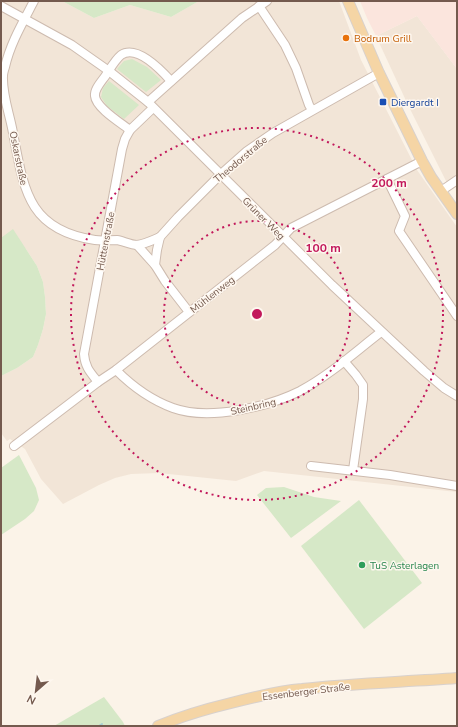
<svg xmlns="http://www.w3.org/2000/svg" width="458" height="727" font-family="'Nunito Sans',sans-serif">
<rect width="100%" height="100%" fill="#fbf3e8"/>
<g fill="#f2e5d7">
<path d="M1,1H62L94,18L130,5L171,17L199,1H339L361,60L417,170L457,227V492L264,471L236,481L159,473L131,474L115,478L99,485L63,504L41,479L25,449L10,439L7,441L1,433V376L17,368L33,357L38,345L43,329L46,314L45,297L43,282L37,266L26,249L1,238Z"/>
<path d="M417,16L457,69V184L450,189L408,105L376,36Z"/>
</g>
<path fill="#fbe5dd" d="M360,1H457V69L417,16L376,36L367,18Z"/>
<g fill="#d6e8c7">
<path d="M62,1H199L171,17L130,5L94,18Z"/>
<path d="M132,59L147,67L161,80L146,92L117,69L124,61Z"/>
<path d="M109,81L139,105L124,119L107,106L101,97L103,88Z"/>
<path d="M13,229L37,266L43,282L45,297L46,314L43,329L38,345L33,357L17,368L1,376V238Z"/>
<path d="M19,455L36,488L39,500L34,511L25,519L1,535V468Z"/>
<path d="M284,487L314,497L341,501L291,538L257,495L266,488Z"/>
<path d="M359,500L422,583L364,629L301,546Z"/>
<path d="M104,697L123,722L125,726H54Z"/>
</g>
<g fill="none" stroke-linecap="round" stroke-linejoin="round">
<path stroke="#a4cfd5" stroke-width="2" d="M99,726L102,724"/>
<g stroke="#cdbbaf" stroke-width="10">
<g id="minor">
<path d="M34,1C23,22 10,44 5,67C4,70 3,74 3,76C2,95 10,115 13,133C24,190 28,230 95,240C102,241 110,240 117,240C123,241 131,245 137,245C145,244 153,240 160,237"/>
<path d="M1,6L72,45L109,71L148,102L332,285L424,371L444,388L457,396"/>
<path d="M259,6L285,45L296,68L309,105L312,110"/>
<path d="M148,102L242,18L267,1"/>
<path d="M130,130C121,123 96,108 95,96C94,89 102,81 106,75C110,69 115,60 121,55C137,44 162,71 171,81"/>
<path d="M387,179L405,216L399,231L457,316"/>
<path d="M441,191L457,180"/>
<path d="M137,245L155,265"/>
<path d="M189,312L165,281L155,265L157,250L160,237L178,217L220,175L247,151L273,133L379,73"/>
<path d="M344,361L356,375L363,385V399L353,470"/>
<path d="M116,370C132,386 151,400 173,408C209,421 268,407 300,391C330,375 355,352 381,332"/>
<path d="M98,382C90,372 85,367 84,354L122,149L125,139L130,130L153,108"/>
<path d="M14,446L98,382L116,370L275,245L291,228L422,161"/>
<path d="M311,466L390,475L457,486"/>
</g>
</g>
<g stroke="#d8d1cd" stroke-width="12">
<g id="major">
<path d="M348,1L379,73L422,161L431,177L457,214"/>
<path d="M158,726C182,716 206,709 231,703C254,697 278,691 302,689C354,683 405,682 457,678"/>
</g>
</g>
<use href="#minor" stroke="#fff" stroke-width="8"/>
<use href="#major" stroke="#f5d5a5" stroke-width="10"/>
</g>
<g fill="none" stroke="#c2185b" stroke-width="2" stroke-dasharray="2 4">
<circle cx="257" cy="314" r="93"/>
<circle cx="257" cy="314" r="186"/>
</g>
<circle fill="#e8710a" stroke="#fef7ef" stroke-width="1.5" cx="346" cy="38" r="4"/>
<rect fill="#1a4fb4" stroke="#fef7ef" stroke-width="1.5" x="379" y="98" width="8" height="8" rx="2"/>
<circle fill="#2e9e5b" stroke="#fef7ef" stroke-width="1.5" cx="362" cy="565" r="4"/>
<g text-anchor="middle" stroke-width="3" stroke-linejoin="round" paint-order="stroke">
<g font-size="10" fill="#c56008" stroke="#fef7ef" text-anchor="start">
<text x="354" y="42">Bodrum Grill</text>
</g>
<g font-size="10" fill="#164399" stroke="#fef7ef" text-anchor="start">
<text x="391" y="106">Diergardt I</text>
</g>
<g font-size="10" fill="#745a4e" stroke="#fef7ef">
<text transform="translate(19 158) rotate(78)" y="4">Oskarstraße</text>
<text transform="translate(240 159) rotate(-40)" y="4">Theodorstraße</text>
<text transform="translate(264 218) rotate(45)" y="4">Grüner Weg</text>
<text transform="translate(105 241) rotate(-79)" y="4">Hüttenstraße</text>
<text transform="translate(212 294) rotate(-38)" y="4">Mühlenweg</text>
<text transform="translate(253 406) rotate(-13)" y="4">Steinbring</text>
<text transform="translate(306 691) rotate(-7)" y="4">Essenberger Straße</text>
</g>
<g font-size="10" fill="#27864d" stroke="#fef7ef" text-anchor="start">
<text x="370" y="569">TuS Asterlagen</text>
</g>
</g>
<circle cx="257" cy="314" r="6" fill="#c2185b" stroke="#fef7ef" stroke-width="2"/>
<g font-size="12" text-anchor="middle" font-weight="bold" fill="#c2185b" stroke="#fef7ef" stroke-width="3" stroke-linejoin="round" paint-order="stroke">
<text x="389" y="187">200 m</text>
<text x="323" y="252">100 m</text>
</g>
<rect width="458" height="727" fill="none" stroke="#745a4e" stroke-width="4"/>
<g transform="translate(36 691) rotate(208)" stroke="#fef7ef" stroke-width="3" paint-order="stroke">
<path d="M0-3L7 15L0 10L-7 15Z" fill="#745a4e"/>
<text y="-6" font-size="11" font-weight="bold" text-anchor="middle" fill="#745a4e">N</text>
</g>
</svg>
